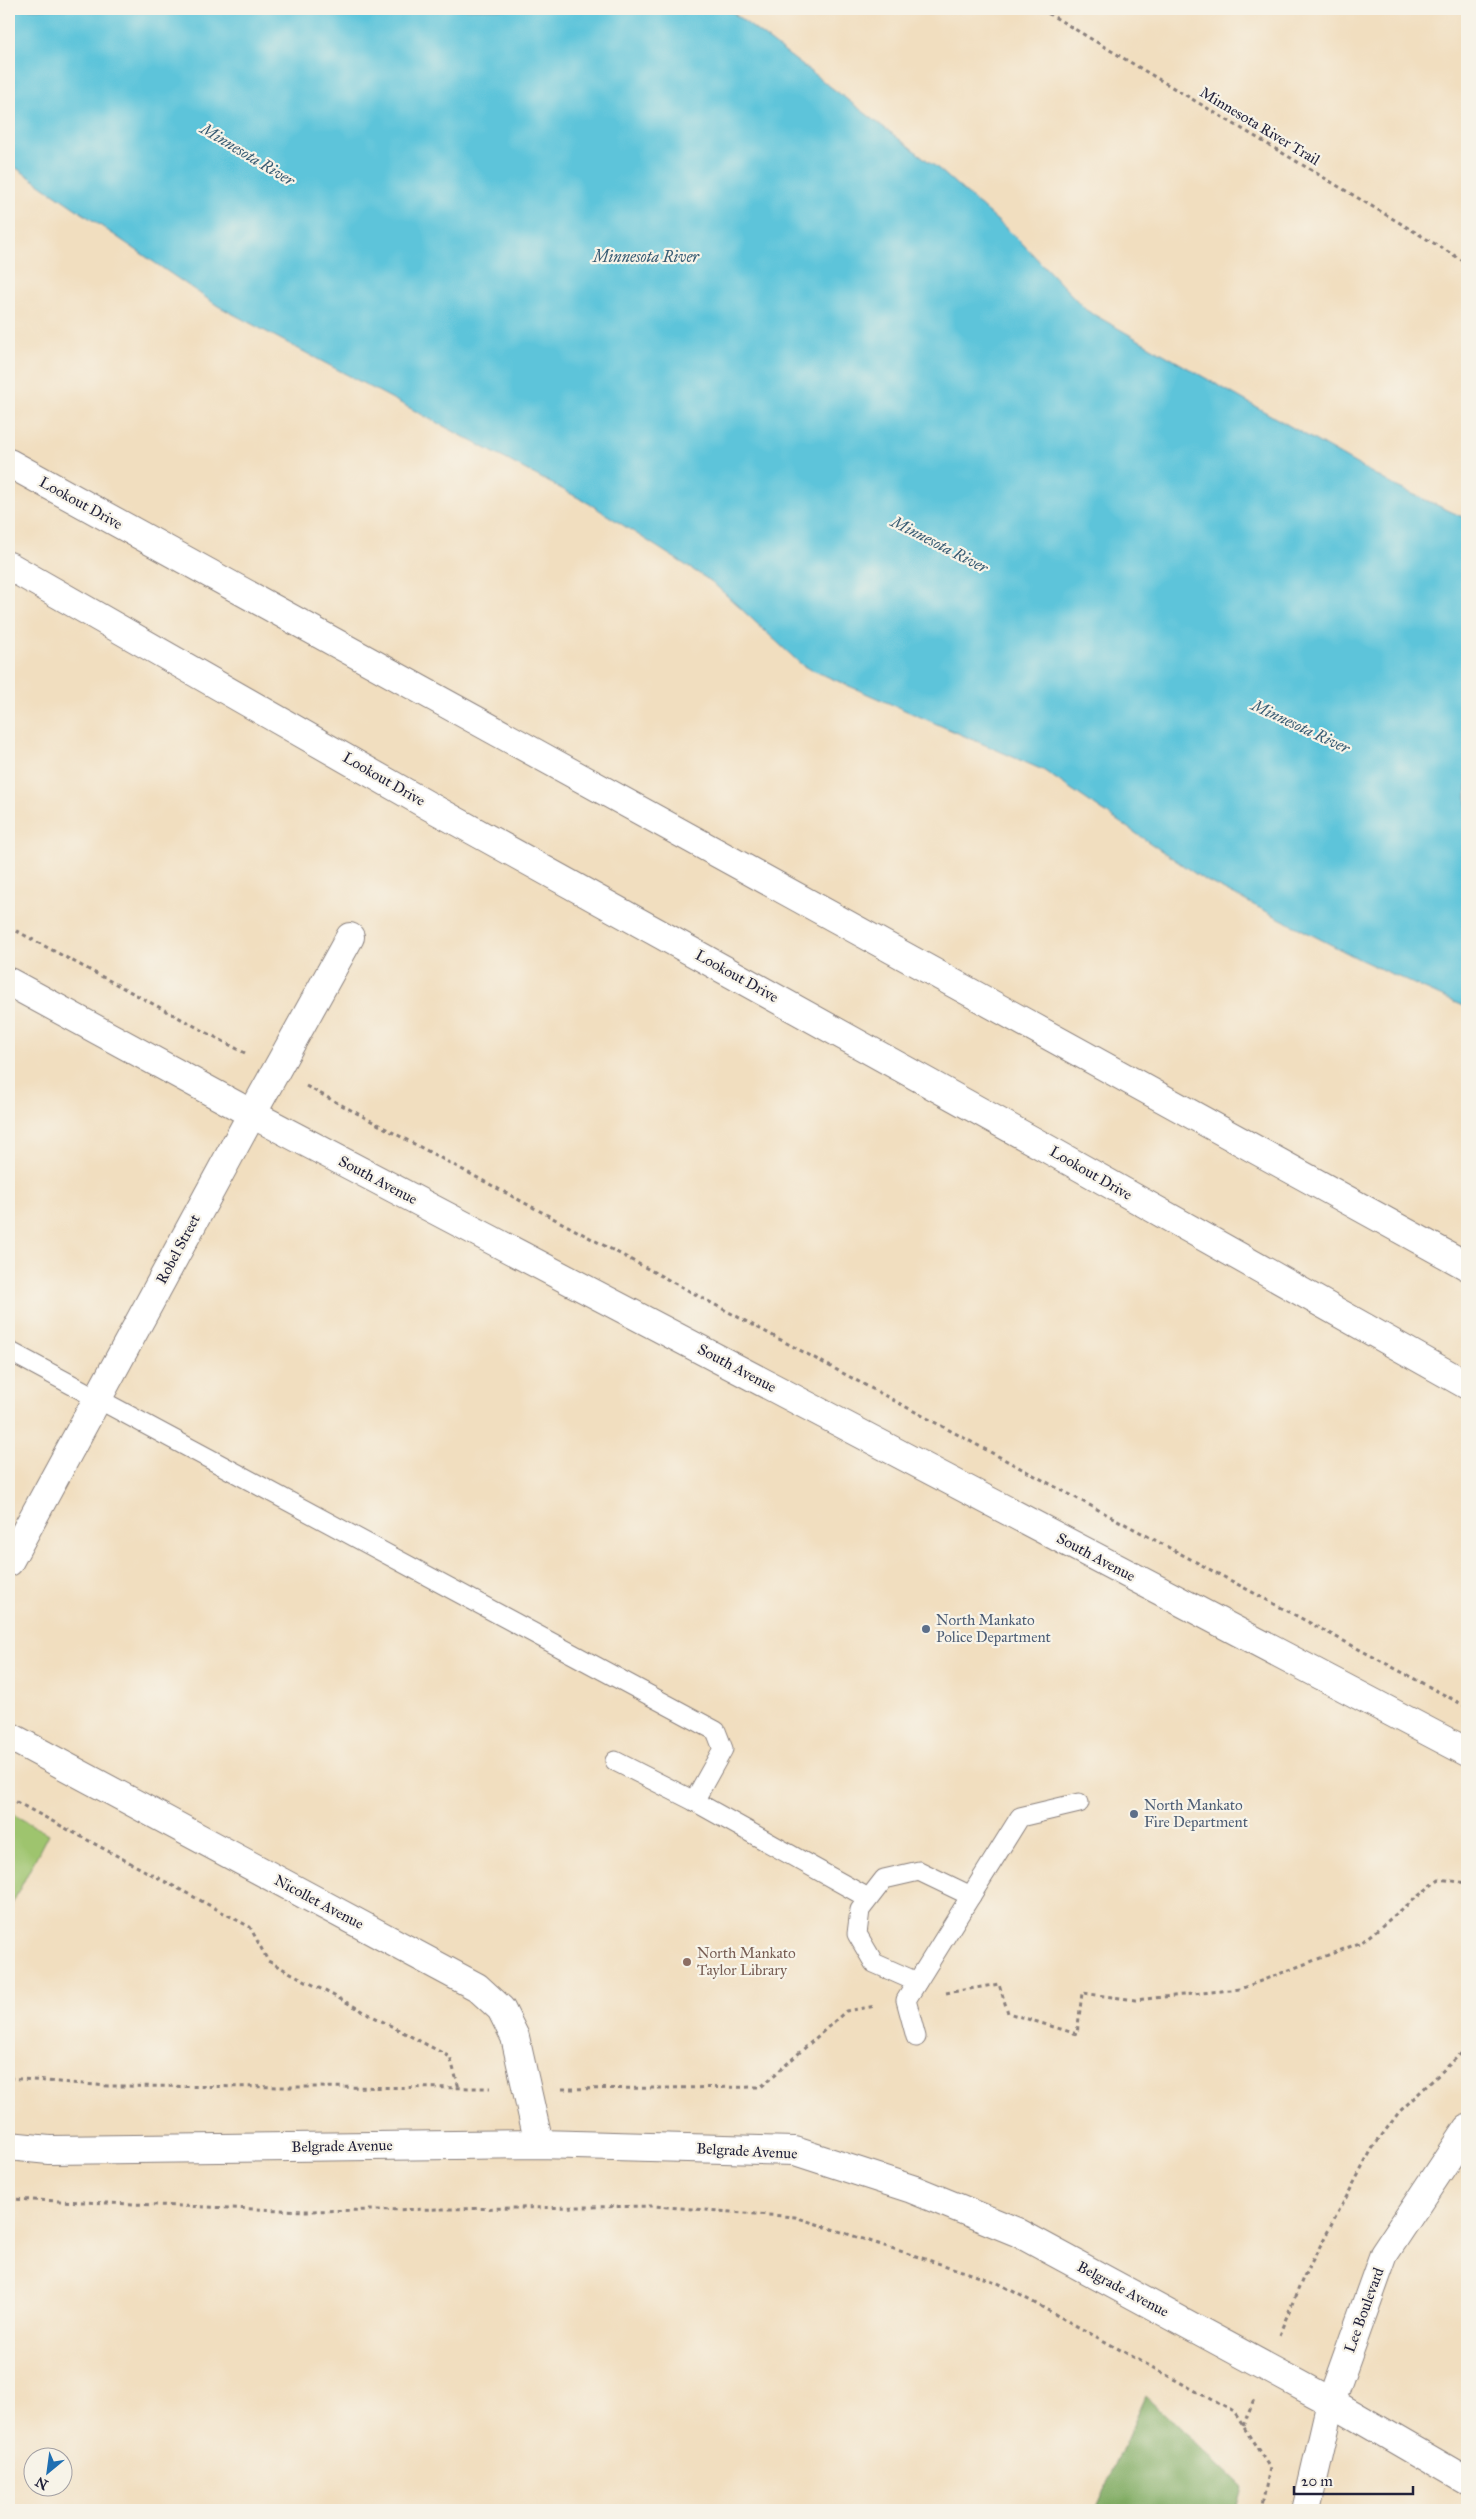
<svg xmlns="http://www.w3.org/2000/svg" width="1476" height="2519" font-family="'IM FELL Great Primer',serif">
<rect width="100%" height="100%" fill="#f7f3e8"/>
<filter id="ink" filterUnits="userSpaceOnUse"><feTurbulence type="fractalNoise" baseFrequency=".02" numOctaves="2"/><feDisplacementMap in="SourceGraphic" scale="10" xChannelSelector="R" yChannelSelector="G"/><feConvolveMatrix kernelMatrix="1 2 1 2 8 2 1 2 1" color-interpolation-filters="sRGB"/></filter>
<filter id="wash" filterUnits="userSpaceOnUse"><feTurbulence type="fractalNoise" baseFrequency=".0096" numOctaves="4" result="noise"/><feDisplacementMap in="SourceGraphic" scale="20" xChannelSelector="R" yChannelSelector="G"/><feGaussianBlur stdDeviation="1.12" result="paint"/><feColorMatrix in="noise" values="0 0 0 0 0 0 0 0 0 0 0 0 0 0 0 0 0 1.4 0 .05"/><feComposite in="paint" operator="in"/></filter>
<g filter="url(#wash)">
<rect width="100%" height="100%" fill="#f1debf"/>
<path fill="#9ec46e" stroke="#607354" d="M9,1812L48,1834L9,1910Z"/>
<path fill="#7eaa61" stroke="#50664e" d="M1146,2396L1242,2487L1236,2510H1095Z"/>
<path fill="#5dc4da" stroke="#40738a" d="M9,9H728L940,170L1018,239L1086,310L1395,486L1467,519V1008L1361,960L1203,879L1043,770L803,666L712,582L590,504L218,306L9,163Z"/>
</g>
<g filter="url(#ink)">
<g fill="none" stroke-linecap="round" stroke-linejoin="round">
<g stroke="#8a807d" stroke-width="21">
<g id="service">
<path d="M9,1351L716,1731L723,1749L694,1801"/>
<path d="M615,1761L694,1801L868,1898"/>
<path d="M917,1982L874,1963L857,1934L860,1910L884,1879L919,1871L971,1896"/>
<path d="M916,2037L906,2000L1020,1817L1079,1803"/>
</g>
</g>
<g stroke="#8a807d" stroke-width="30">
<g id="minor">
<path d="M9,982L252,1114L1467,1752"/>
<path d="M9,1562L252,1114L350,937"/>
<path d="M9,1736L477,1987L501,2009L515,2037L539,2144"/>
<path d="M1331,2402L1467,2481"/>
</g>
</g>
<g stroke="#8a807d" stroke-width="30">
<g id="secondary">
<path d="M9,463L1467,1266"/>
<path d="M9,566L429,806L1055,1153L1467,1385"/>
<path d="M9,2146L49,2150L539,2144L795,2151L912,2189L1017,2232L1331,2402"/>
<path d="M1306,2510L1331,2402L1384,2254L1467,2129"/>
</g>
</g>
<g stroke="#8a807d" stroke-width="3" stroke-dasharray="4 4" stroke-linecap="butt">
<path d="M1041,9L1467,263"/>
<path d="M9,927L245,1053"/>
<path d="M306,1086L1467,1707"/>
<path d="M9,1798L250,1927L268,1961L450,2057L459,2088"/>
<path d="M946,1993L999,1984L1008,2013L1077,2034L1082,1993L1135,2000L1240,1989L1362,1942L1439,1879L1467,1883"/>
<path d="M9,2078L108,2086L490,2088"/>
<path d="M562,2089L761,2087L846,2011L876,2006"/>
<path d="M9,2199L305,2211L655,2206L795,2217L996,2282L1234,2412L1270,2468L1261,2510"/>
<path d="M1279,2335L1303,2278L1372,2149L1399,2112L1467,2048"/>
<path d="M1243,2426L1254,2399"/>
</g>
<use href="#service" stroke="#fff" stroke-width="19"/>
<use href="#minor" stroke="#fff" stroke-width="28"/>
<use href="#secondary" stroke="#fff" stroke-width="28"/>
</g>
</g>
<g fill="#5c6f8a" stroke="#f7f3e8" stroke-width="2">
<circle cx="926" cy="1629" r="5"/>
<circle cx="1134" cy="1814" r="5"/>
</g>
<circle fill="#8d6e63" stroke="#f7f3e8" stroke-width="2" cx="687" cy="1962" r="5"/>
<g text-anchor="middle" stroke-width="4.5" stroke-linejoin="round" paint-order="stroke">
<g font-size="15" fill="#22223b" stroke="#f7f3e8">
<text transform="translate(1260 126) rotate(31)" y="5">Minnesota River Trail</text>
<text transform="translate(81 503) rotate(29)" y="5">Lookout Drive</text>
<text transform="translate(384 779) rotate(30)" y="5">Lookout Drive</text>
<text transform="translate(737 976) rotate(29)" y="5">Lookout Drive</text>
<text transform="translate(1091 1173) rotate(30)" y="5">Lookout Drive</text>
<text transform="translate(378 1180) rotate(28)" y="5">South Avenue</text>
<text transform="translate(178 1249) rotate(-62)" y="5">Robel Street</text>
<text transform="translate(737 1368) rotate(28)" y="5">South Avenue</text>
<text transform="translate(1096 1557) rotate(28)" y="5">South Avenue</text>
<text transform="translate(319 1902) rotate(28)" y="5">Nicollet Avenue</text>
<text transform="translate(342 2146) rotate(-1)" y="5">Belgrade Avenue</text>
<text transform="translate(747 2151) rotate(3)" y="5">Belgrade Avenue</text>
<text transform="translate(1123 2289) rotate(28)" y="5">Belgrade Avenue</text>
<text transform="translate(1364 2310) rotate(-70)" y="5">Lee Boulevard</text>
</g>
<g font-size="15" fill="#4e5e75" stroke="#f7f3e8" text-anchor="start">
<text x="936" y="1625">North Mankato<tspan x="936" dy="17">Police Department</tspan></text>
<text x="1144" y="1810">North Mankato<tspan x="1144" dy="17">Fire Department</tspan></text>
</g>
<g font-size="15" fill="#785e54" stroke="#f7f3e8" text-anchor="start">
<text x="697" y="1958">North Mankato<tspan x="697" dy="17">Taylor Library</tspan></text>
</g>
<g font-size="16" font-style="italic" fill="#375b73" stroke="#f7f3e8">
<text transform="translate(248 154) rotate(31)" y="6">Minnesota River</text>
<text x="646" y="262">Minnesota River</text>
<text transform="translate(940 544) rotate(27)" y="6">Minnesota River</text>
<text transform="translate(1301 726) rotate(25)" y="6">Minnesota River</text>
</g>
</g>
<rect width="1476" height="2519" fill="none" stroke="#f7f3e8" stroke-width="30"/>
<g transform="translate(48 2472) rotate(209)"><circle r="24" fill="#f7f3e8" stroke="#a29fa3"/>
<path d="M0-4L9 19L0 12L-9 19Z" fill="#1f6fb2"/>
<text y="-8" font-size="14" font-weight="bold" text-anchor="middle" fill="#22223b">N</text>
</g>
<path d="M1294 2486v8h119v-8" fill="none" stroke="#22223b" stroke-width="2.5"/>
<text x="1301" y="2486" font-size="15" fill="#22223b" stroke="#f7f3e8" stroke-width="4" paint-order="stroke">20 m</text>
</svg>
